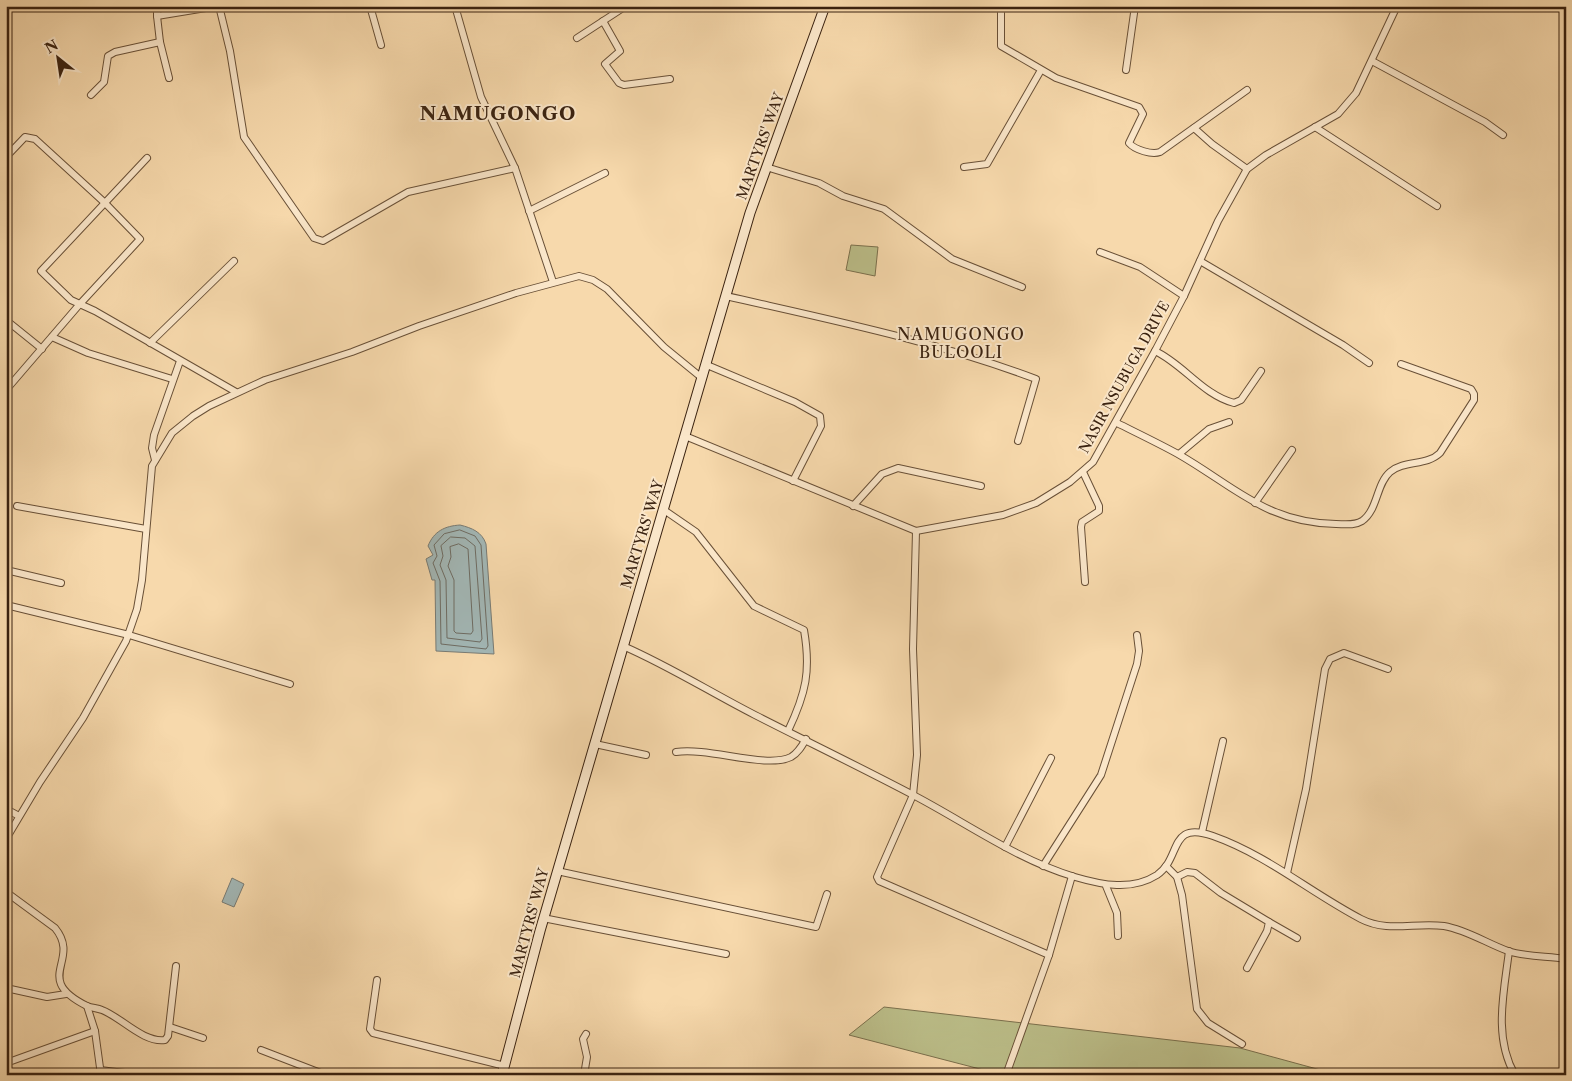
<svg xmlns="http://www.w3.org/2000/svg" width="1572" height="1081" font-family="'Libre Caslon Text',serif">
<rect width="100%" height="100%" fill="#f7d9ac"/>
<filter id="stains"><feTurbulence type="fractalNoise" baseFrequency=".004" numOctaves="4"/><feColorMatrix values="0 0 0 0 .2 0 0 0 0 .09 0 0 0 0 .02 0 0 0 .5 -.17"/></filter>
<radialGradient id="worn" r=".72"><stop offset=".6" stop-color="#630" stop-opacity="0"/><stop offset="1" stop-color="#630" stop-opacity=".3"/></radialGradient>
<g fill="#bcbf8a" stroke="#7b704d">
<path d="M851,245L878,247L875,276L846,270Z"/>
<path d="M884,1007L1240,1048L1339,1075H1003L849,1035Z"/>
</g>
<g fill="#a2b7b6" stroke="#787b74">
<path d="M460,525C472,528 482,532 486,544L494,654L436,651L435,580H432L426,559L433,555L428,546C434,531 445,526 460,525Z"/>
<path d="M232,878L244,884L234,907L222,902Z"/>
</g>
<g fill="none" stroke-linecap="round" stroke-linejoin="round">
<g stroke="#6e6c63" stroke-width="1">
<path d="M460,530L475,536L481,545L488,646L486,649L441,644L440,581L433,563L437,556L434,545L444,534Z"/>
<path d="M451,537L465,538L475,546L482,639L480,642L447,638L446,580L440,565L443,556L441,546Z"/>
<path d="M459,544L468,549L473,631L471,634L456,633L454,631V580L448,566L451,557L450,547Z"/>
</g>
<g stroke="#695037" stroke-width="8">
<g id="minor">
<path d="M157,6V16L218,6"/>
<path d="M219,6L230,51L244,137L314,238L323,241L408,192L515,168"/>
<path d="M370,6L381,45"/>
<path d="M455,6L481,97L515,168L553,282"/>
<path d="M1001,6V46L1056,78L1139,107L1143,114L1129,143C1135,150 1152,155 1160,152L1247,90"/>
<path d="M157,16L160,42L169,78"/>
<path d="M603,21L620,51L605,64L619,83L624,85L670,79"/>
<path d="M577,38L626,6"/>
<path d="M1372,61L1485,122L1503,135"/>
<path d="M1126,70L1135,6"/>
<path d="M91,95L104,82L108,56L115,52L160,42"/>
<path d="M1315,127L1437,206"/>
<path d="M1194,128L1212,144L1247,169"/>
<path d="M6,157L25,137L35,139L105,203L140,239L79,305L6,390"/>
<path d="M147,158L41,271L71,300L95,311L236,392"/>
<path d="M766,167L819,183L843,196L884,209L952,259L1022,287"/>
<path d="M964,167L987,164L1041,70"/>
<path d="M529,211L605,173"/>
<path d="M1100,252L1140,267L1184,296"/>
<path d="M1200,261L1343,345L1369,363"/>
<path d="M726,296C831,320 935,341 1036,379L1018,441"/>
<path d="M6,320L42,349"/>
<path d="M52,337L88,353L172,379"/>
<path d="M150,343L234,261"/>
<path d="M1155,351C1183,364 1203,395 1234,403L1241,400L1261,371"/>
<path d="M707,365L795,402L820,416L821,426L793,481"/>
<path d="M1117,423C1137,433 1158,443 1178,454C1234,486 1266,523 1336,524C1344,524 1354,526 1362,521C1378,510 1376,484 1390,472C1404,460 1427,466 1440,453L1474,400V394L1471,389L1401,364"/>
<path d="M685,436L916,531L1003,515L1036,503L1070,482L1093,462L1155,351L1184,296L1218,221L1247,169L1266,155L1338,114L1356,93L1397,6"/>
<path d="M1179,454L1209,429L1229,422"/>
<path d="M155,460L152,448L154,435L180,361"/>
<path d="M1083,472L1099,506V511L1082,522L1081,527L1085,582"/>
<path d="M1255,503L1292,450"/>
<path d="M17,506L146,529"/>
<path d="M853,506L882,474L898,468L981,486"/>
<path d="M664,510L696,532L754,606L804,630C811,671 806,693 788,731"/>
<path d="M916,531L913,649L917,755L913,795L877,877L879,881L1049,955"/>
<path d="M6,570L61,583"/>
<path d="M6,605L129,635L290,684"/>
<path d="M623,646C669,666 710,692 755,715C808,742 862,768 915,796C968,824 1018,860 1075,877C1102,885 1132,891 1157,875C1182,858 1168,820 1213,836C1267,855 1311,893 1361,919C1388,933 1415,922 1444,926C1467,930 1486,943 1508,951C1526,957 1547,956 1566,959"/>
<path d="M595,744L646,755"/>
<path d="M676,752C709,747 766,769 791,757C798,753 802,746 806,739"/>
<path d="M6,809L19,816"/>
<path d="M1202,832L1223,741"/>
<path d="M6,839L40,782L83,718L126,641L137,609L142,580L152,466L172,433L193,416L209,406L265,380L352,352L419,326L516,293L579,276L593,280L607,289L664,347L702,378"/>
<path d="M1005,847L1051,758"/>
<path d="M1043,866L1101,775L1137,664L1139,651L1137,635"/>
<path d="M1166,866L1177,877L1182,895L1197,1009L1208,1023L1242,1044"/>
<path d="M557,871L816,927L827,894"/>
<path d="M1287,873L1306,789L1325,669L1330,659L1344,653L1388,669"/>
<path d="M1177,877L1187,872L1195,873L1221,893L1269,922L1267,931L1247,968"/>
<path d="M1106,886L1117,913L1118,936"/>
<path d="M6,892L55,928C82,961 31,978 87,1006L95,1031L101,1075"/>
<path d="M543,918L726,954"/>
<path d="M1269,922L1297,938"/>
<path d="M1509,951C1504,992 1493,1037 1515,1075"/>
<path d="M377,980L370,1029L373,1033L505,1066"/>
<path d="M6,988L47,997L66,994"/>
<path d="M87,1006C92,1008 97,1008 102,1010C121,1017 143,1043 165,1040L168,1036L176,966"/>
<path d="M170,1027L203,1038"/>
<path d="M261,1050L326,1075"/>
<path d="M6,1063L95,1031"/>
<path d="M100,1070L141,1075"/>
<path d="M584,1075L587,1057L583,1039L586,1034"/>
<path d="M1006,1075L1049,955L1072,876"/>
</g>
</g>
<g stroke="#3a2210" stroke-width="11">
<path id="secondary" d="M502,1075L540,931L750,213L825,6"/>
</g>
<use href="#minor" stroke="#fae6c9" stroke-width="6"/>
<use href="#secondary" stroke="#fae6c9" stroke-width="9"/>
</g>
<g text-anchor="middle" stroke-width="4" stroke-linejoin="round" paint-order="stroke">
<g font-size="14" fill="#3a2210" stroke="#fae6c9">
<text transform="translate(760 146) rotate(-70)" y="5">MARTYRS' WAY</text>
<text transform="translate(1124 377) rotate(-61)" y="5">NASIR NSUBUGA DRIVE</text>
<text transform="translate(642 534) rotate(-73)" y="5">MARTYRS' WAY</text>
<text transform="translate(529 923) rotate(-75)" y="5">MARTYRS' WAY</text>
</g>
<g font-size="16" letter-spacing="1" fill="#3a2210" stroke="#fae6c9">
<text x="961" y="340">NAMUGONGO<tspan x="961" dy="18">BULOOLI</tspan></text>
</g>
<g font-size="19" font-weight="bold" letter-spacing="1" fill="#3a2210" stroke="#fae6c9">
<text x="498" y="120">NAMUGONGO</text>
</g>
</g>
<rect width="1572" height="1081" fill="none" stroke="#f7d9ac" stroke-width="25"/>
<rect x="8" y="8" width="1557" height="1066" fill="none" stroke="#3a2210" stroke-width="2.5"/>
<rect x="12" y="12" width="1547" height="1056" fill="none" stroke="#3a2210"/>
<g transform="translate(58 58) rotate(330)" stroke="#fae6c9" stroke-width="4" paint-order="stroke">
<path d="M0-4L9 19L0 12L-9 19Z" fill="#3a2210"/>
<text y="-8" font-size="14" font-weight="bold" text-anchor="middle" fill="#3a2210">N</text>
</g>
<rect width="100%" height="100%" filter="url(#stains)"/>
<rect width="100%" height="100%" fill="url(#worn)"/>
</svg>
